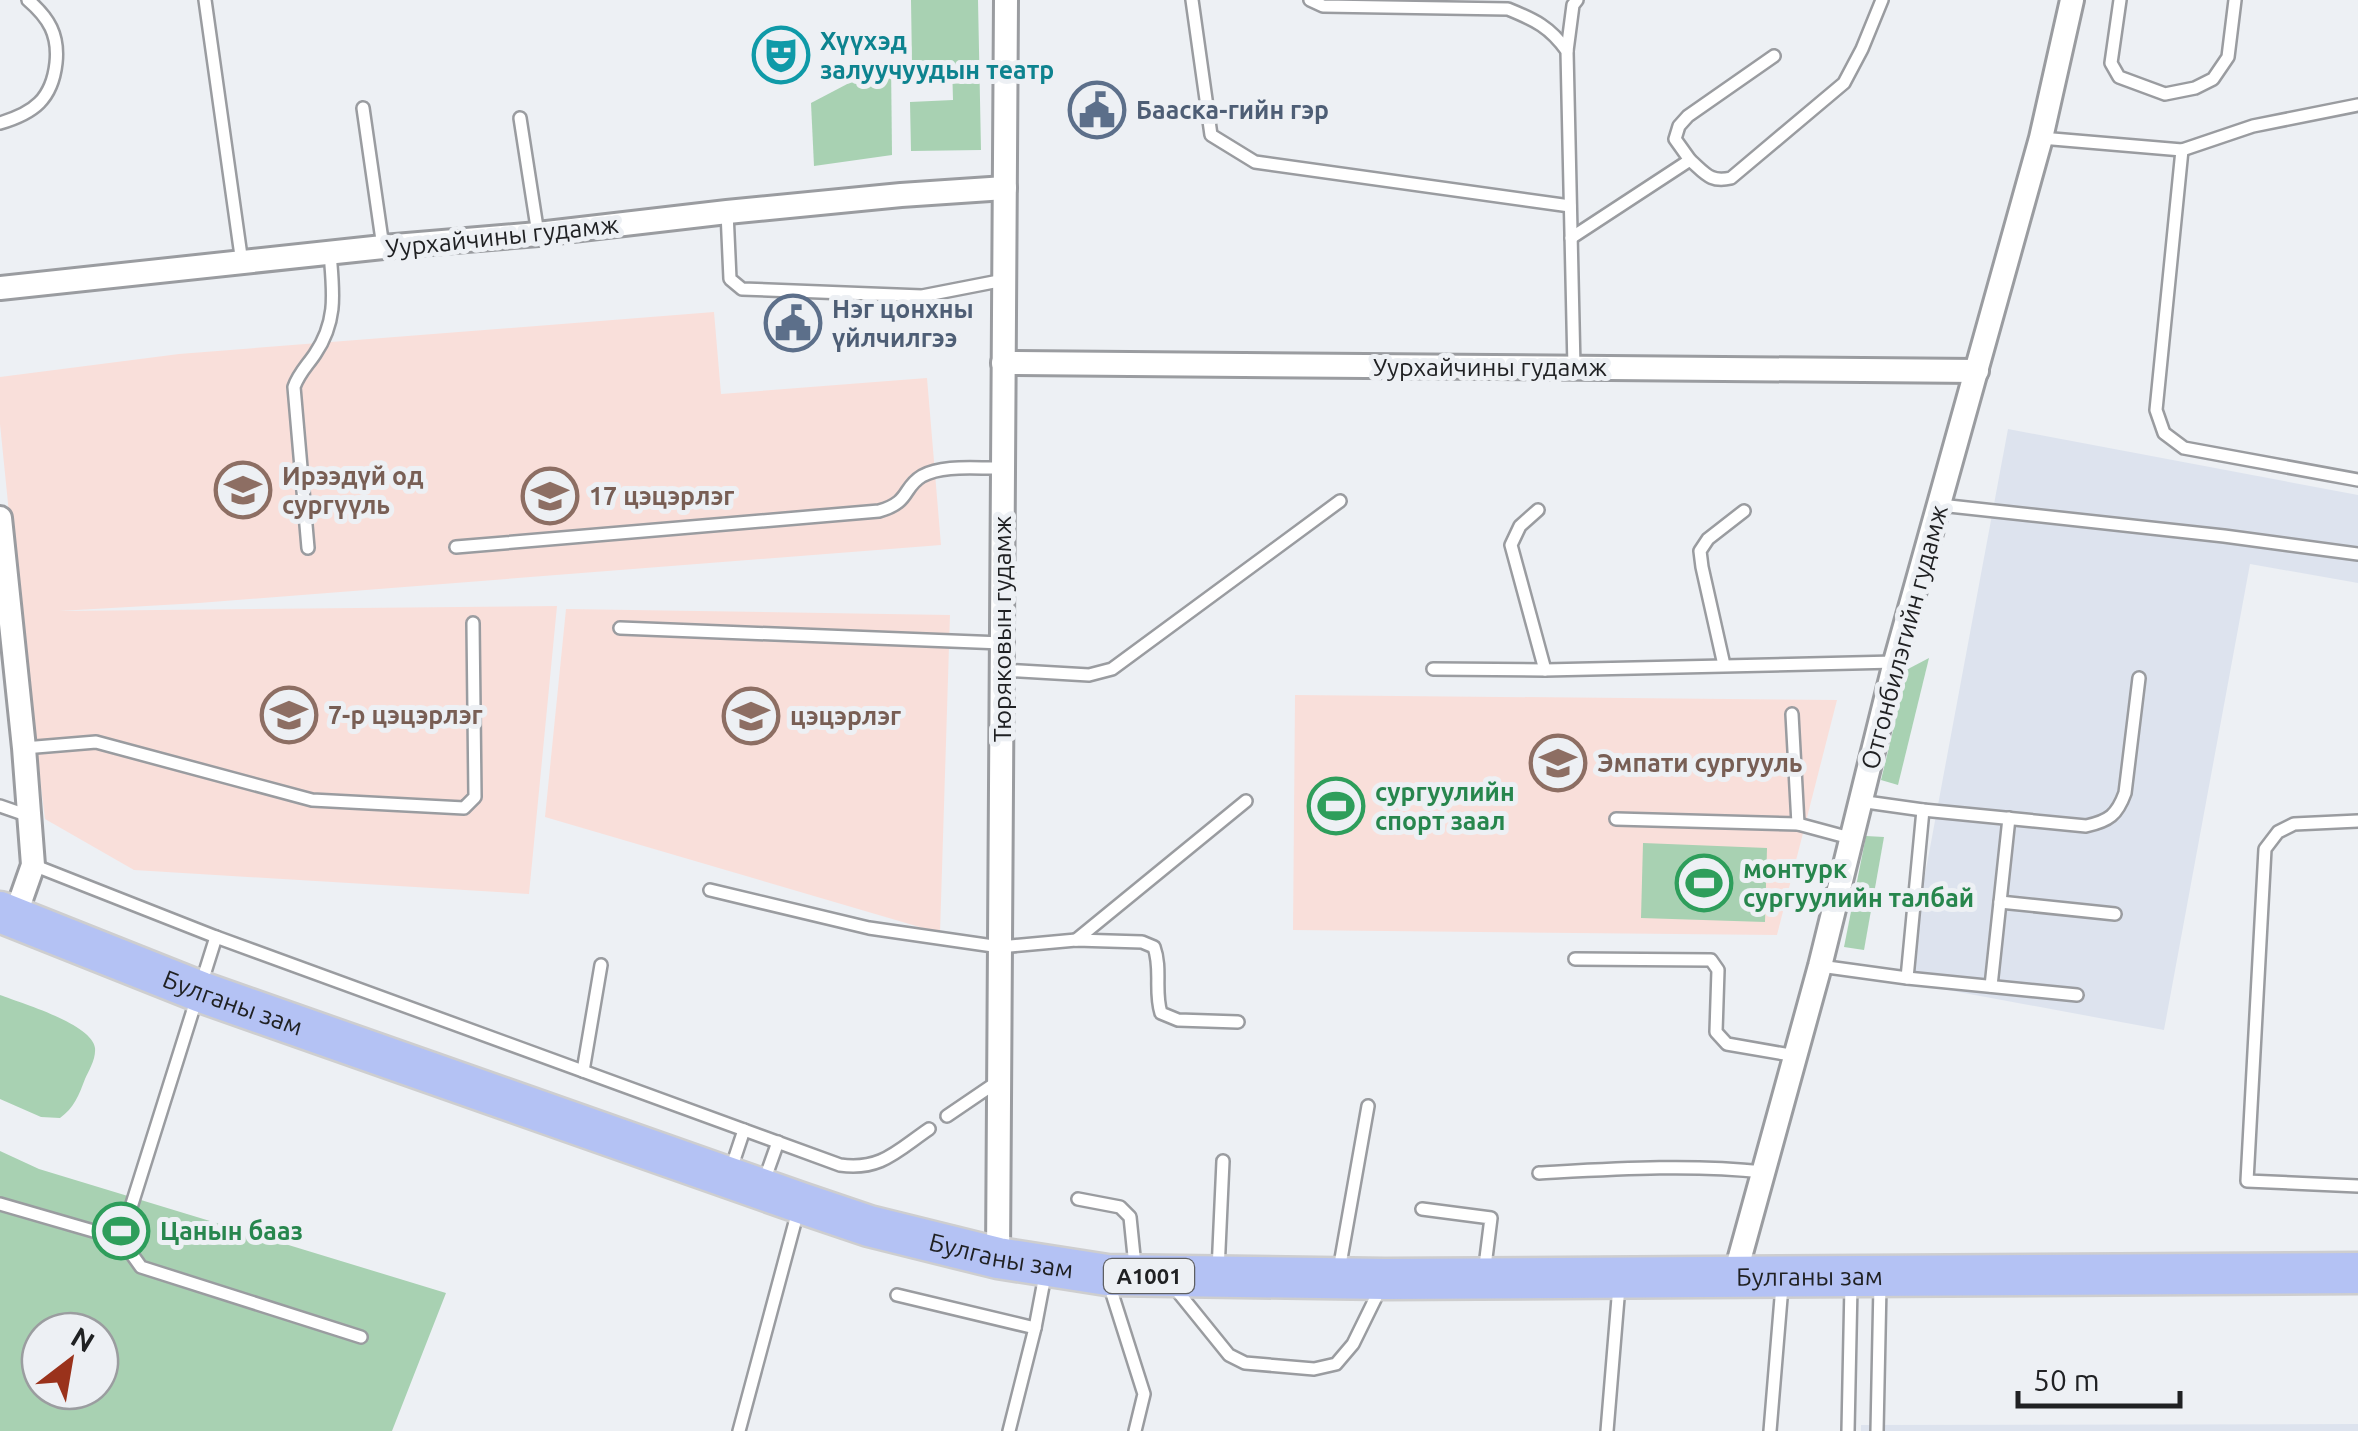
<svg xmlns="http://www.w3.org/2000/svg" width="2358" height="1431" font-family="Ubuntu,sans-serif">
<rect width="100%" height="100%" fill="#edf0f4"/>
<g fill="#dde3ee">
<path d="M2008,429L2358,495V583L2250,564L2164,1030L1905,982Z"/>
<path d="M2358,1424V1431H1861V1425Z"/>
</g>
<g fill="#f9dfda">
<path d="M714,312L721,394L927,378L941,545L199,603L59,611L557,606L529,894L134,870L45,819L19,612L0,424V377L179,354Z"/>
<path d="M566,609L950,615L940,933L545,817Z"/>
<path d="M1295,695L1837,700L1777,935L1293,930Z"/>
</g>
<g fill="#a8d1b2" fill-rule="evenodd">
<path d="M911,0H978L981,150L911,151L910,102L953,100L952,64H912Z"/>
<path d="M891,61L892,155L814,166L811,103Z"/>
<path d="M1929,658L1898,785L1881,780L1908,669Z"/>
<path d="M1866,836L1884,837L1864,950L1844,947Z"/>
<path d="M1643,843L1767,848L1765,922L1641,918Z"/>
<path d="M0,995C21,1003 92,1024 95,1048C96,1059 89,1070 85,1079C79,1095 74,1108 60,1118L41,1117L0,1099Z"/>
<path d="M0,1151L39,1169L446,1293L392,1431H0ZM40,1331H100V1391H40Z"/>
</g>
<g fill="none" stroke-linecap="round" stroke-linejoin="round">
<g stroke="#9a9ca0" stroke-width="16">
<g id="lane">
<path d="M205,0L242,263"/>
<path d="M1192,0L1211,135L1255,162L1570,206"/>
<path d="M1310,0L1323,6L1508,9C1535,20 1550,27 1567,51L1574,368"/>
<path d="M2120,0L2111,63L2119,77L2165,94L2195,88L2213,79L2228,57L2235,0"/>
<path d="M1567,51L1573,5L1577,0"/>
<path d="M363,108L383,247"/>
<path d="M520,118L538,234"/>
<path d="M0,123C34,113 52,99 56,63C59,35 49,18 28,0"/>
<path d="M2041,138L2182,150L2253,126L2358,105"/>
<path d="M2182,150L2156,410L2164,433L2184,448L2358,480"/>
<path d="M1690,160C1705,173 1710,183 1731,178L1844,83L1862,49L1882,0"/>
<path d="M727,212L730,279L742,289L922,296L1004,280"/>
<path d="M1571,238L1690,160L1675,139L1679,126L1688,116L1774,56"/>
<path d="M1940,505L2224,536L2358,554"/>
<path d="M1538,510L1520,526L1511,545L1545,670"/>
<path d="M456,547L879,511C911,502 902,488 922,476C944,464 978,469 1003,468"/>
<path d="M308,548L294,387C299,373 307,366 315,354C338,320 333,291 330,253"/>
<path d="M620,628L1002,643"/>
<path d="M1724,665L1702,567L1700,551L1708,539L1744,511"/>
<path d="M1433,669L1545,670L1895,662"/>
<path d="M1002,670L1089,675L1112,669L1340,501"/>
<path d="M1792,714L1798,824"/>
<path d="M24,748L96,742L312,800L464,808L475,797L473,623"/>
<path d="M1859,801L1923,810L2086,826C2109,821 2117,815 2125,793L2139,678"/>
<path d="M0,806L29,816"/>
<path d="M1616,819L1798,824L1850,838"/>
<path d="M2358,821L2294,824L2278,832L2265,849L2247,1181L2358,1186"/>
<path d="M33,865L216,937L840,1165C881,1171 898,1150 929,1129"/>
<path d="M710,890L869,928L1000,947L1076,940L1142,942L1154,947C1162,969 1154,991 1161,1013L1178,1020L1238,1022"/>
<path d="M2000,902L2115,914"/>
<path d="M1076,940L1246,801"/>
<path d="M1575,959L1711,960L1718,970L1716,1032L1727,1044L1796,1056"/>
<path d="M1820,966L1907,978L2077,995"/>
<path d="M1907,978L1923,810"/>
<path d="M1991,986L2009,818"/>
<path d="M583,1071L601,965"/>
<path d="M947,1116L997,1082"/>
<path d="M730,1172L744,1130"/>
<path d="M1539,1173C1614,1169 1689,1164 1764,1172"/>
<path d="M763,1184L778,1142"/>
<path d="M1078,1199L1120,1207L1130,1217L1135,1266"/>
<path d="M0,1204L121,1239L216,937"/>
<path d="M1422,1209L1491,1218L1484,1274"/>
<path d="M121,1239L141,1267L361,1337"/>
<path d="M1339,1270L1368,1106"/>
<path d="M1218,1271L1223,1161"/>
<path d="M1109,1284L1144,1394L1135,1431"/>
<path d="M1174,1287L1229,1355L1245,1363L1314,1369L1336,1364L1353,1344L1381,1287"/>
<path d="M897,1295L1035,1328"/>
<path d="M739,1431L798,1211"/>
<path d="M1009,1431L1035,1328L1046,1270"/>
<path d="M1607,1431L1619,1286"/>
<path d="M1770,1431L1782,1286"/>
<path d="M1848,1431L1851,1285"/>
<path d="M1877,1431L1880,1285"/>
</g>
</g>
<g stroke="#9a9ca0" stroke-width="28">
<g id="street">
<path d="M0,288L383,247L538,234L727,212L901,195L1005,188"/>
<path d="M1003,363L1977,371"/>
<path d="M0,518L24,748L33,865L14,919"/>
<path d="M998,1258L1006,0"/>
<path d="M1735,1275L1820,966L1895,662L2041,138L2072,0"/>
</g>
</g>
<g stroke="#cececf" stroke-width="45">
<g id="highway">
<path id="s1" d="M0,912L201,992L801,1203L869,1226L998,1258L1107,1275L1385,1279L2358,1273"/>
</g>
</g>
<use href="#lane" stroke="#fff" stroke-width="11"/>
<use href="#street" stroke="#fff" stroke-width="22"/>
<use href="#highway" stroke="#b4c2f4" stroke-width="40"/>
</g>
<defs>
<g id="theatre-ring" transform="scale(2.875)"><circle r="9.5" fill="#edf0f4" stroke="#0f9aa8" stroke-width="1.5"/><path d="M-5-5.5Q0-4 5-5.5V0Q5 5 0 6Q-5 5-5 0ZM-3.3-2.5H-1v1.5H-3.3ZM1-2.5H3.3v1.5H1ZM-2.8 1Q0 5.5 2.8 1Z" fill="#0f9aa8"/></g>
<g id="civic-ring" transform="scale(2.875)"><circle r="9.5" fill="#edf0f4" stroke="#5c6f8a" stroke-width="1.5"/><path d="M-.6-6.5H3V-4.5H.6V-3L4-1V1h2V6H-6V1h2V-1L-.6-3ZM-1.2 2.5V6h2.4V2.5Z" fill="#5c6f8a"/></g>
<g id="school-ring" transform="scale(2.875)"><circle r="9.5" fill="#edf0f4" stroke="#8d6e63" stroke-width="1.5"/><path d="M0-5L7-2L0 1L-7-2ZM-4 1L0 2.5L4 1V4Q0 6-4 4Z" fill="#8d6e63"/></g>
<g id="stadium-ring" transform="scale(2.875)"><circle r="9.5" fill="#edf0f4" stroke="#2e9e5b" stroke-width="1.5"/><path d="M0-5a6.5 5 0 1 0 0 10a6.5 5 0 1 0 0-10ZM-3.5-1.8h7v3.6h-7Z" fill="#2e9e5b"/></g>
</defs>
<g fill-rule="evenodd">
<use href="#theatre-ring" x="781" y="55"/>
<use href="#civic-ring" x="1097" y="110"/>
<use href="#civic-ring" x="793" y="323"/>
<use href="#school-ring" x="243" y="490"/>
<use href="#school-ring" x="550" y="496"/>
<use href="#school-ring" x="289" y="715"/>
<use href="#school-ring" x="751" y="716"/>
<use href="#school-ring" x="1558" y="763"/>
<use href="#stadium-ring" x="1336" y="806"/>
<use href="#stadium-ring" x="1704" y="883"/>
<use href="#stadium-ring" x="121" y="1231"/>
</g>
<g text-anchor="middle" stroke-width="10" stroke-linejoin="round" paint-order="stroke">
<rect fill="#edf0f4" stroke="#5e5f62" stroke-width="2.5" x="1104" y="1259" width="90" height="34" rx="8"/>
<g font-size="22" font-weight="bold" fill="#202123">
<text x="1149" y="1284">A1001</text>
</g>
<g font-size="25" font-weight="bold" fill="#0d838f" stroke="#edf0f4" text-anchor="start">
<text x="820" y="50">Хүүхэд<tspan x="820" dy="29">залуучуудын театр</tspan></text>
</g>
<g font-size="25" font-weight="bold" fill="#4e5e75" stroke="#edf0f4" text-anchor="start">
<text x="1136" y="119">Бааска-гийн гэр</text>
<text x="832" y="318">Нэг цонхны<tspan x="832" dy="29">үйлчилгээ</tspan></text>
</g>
<g font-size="25" fill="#202123" stroke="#edf0f4">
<text transform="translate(502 236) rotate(-6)" y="9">Уурхайчины гудамж</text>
<text x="1490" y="376">Уурхайчины гудамж</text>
<text transform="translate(1002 629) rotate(-90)" y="9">Тюряковын гудамж</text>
<text transform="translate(1904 637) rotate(-75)" y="9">Отгонбилэгийн гудамж</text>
<text dy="9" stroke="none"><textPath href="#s1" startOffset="250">Булганы зам</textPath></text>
<text dy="9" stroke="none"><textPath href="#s1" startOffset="1060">Булганы зам</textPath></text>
<text dy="9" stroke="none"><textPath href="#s1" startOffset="1870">Булганы зам</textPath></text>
</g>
<g font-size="25" font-weight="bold" fill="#785e54" stroke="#edf0f4" text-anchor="start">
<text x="282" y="485">Ирээдүй од<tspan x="282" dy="29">сургүүль</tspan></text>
<text x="589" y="505">17 цэцэрлэг</text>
<text x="328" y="724">7-р цэцэрлэг</text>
<text x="790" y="725">цэцэрлэг</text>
<text x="1597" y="772">Эмпати сургууль</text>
</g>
<g font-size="25" font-weight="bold" fill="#27864d" stroke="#edf0f4" text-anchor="start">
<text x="1375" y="801">сургуулийн<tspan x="1375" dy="29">спорт заал</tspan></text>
<text x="1743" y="878">монтурк<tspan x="1743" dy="29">сургуулийн талбай</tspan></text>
<text x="160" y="1240">Цанын бааз</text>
</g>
</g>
<g transform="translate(70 1361) rotate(31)"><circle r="48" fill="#edf0f4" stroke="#9b9da0" stroke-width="2.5"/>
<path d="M0-8L18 38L0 25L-18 38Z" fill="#9a321b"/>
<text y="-15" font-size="28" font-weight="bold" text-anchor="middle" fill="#202123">N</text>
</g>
<path d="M2018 1391v15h162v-15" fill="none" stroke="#202123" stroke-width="5"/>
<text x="2033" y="1391" font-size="30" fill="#202123" stroke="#edf0f4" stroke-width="8" paint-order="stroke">50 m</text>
</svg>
